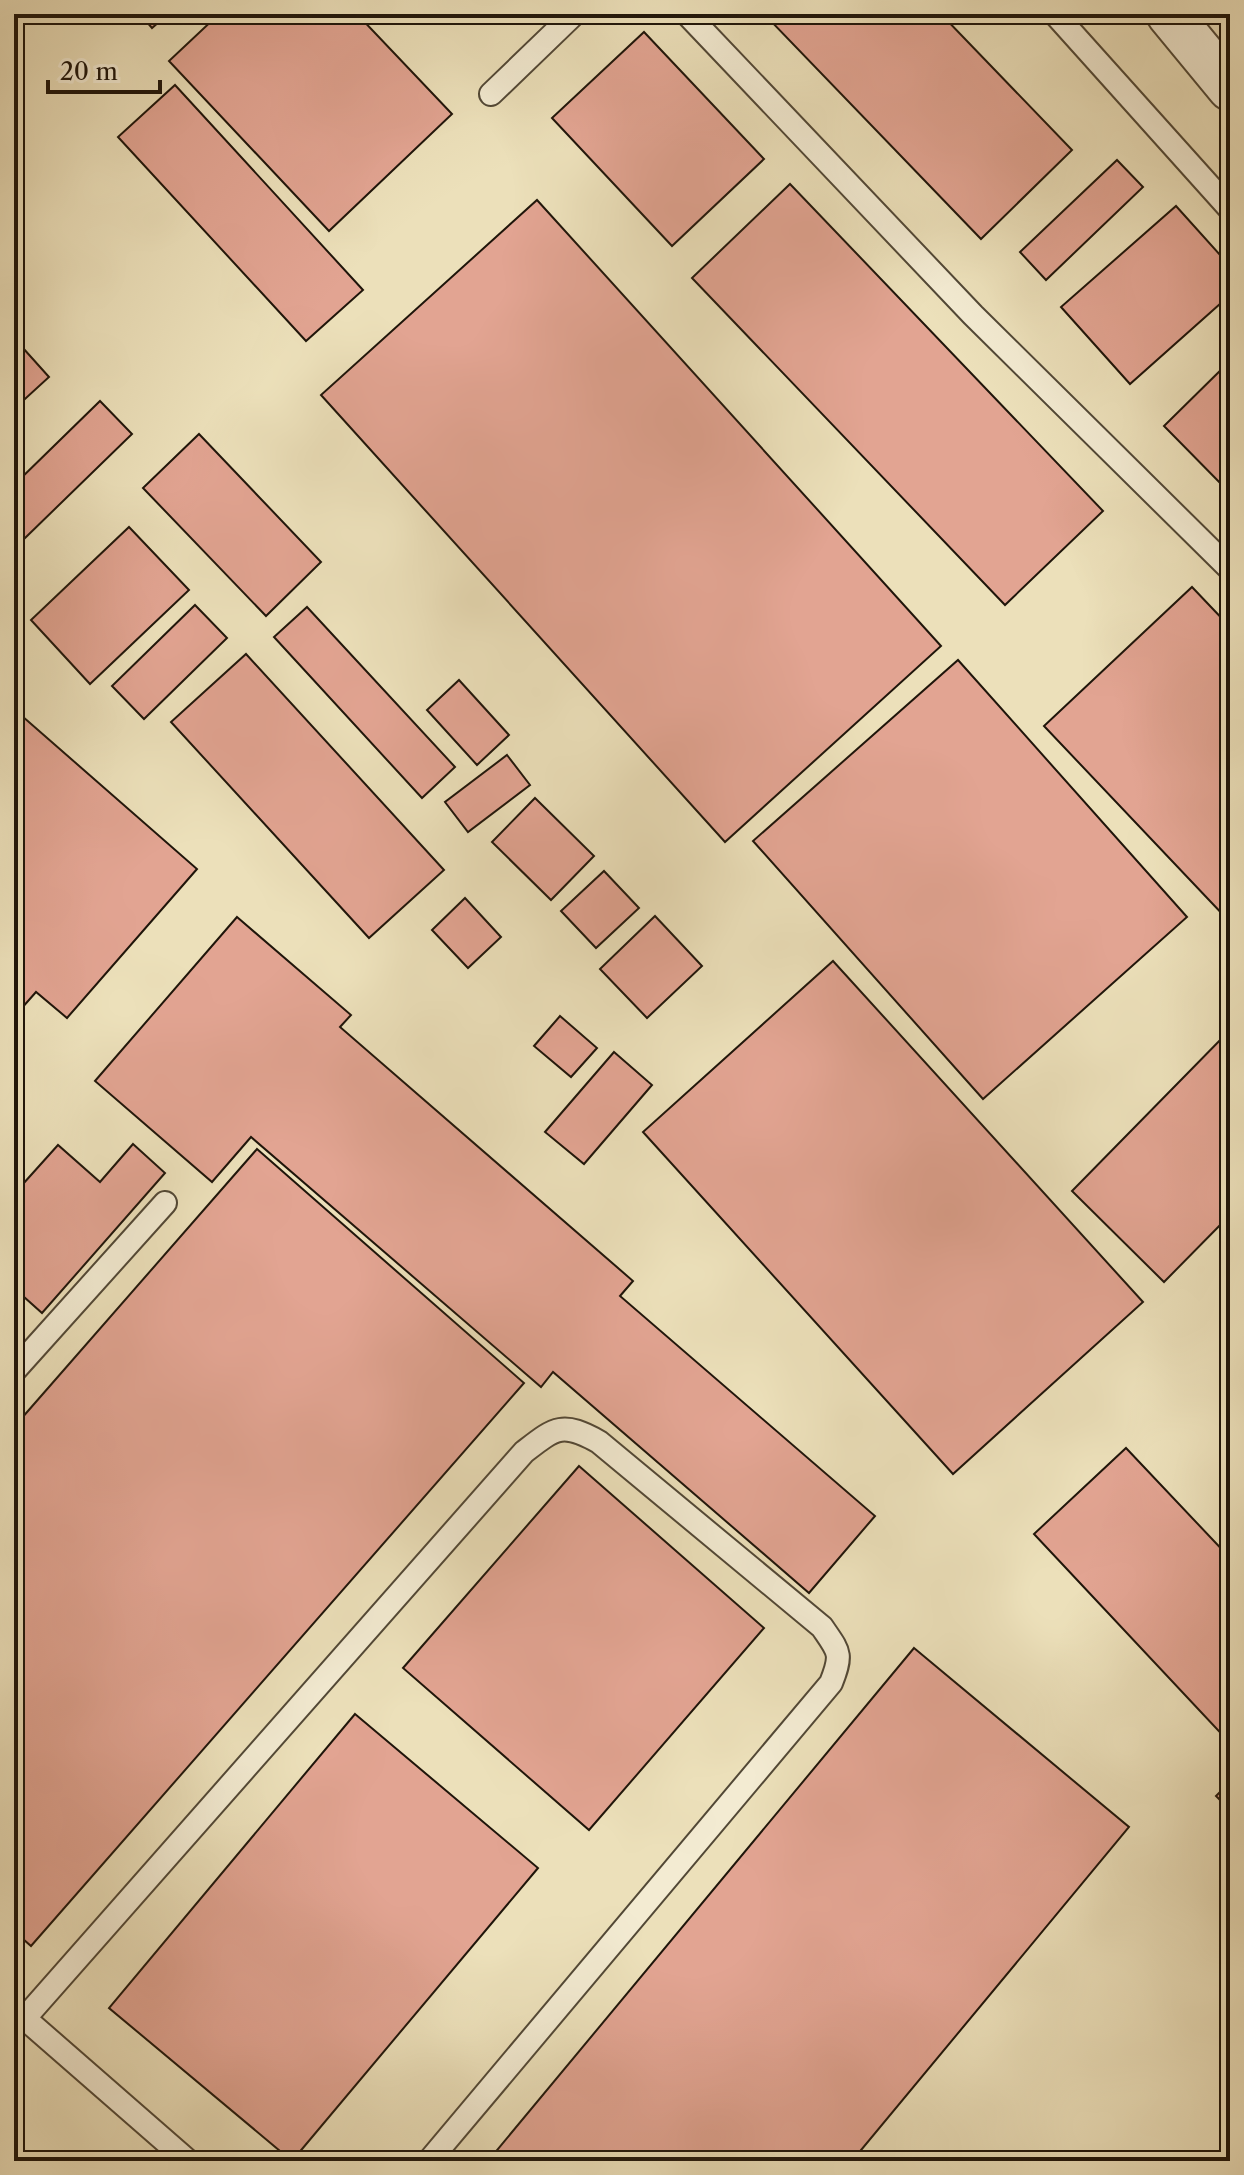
<svg xmlns="http://www.w3.org/2000/svg" width="1244" height="2175" font-family="'Libre Caslon Text',serif">
<rect width="100%" height="100%" fill="#ece0ba"/>
<filter id="stains"><feTurbulence type="fractalNoise" baseFrequency=".0025" numOctaves="4"/><feColorMatrix values="0 0 0 0 .2 0 0 0 0 .09 0 0 0 0 .02 0 0 0 .5 -.17"/></filter>
<radialGradient id="worn" r=".72"><stop offset=".6" stop-color="#630" stop-opacity="0"/><stop offset="1" stop-color="#630" stop-opacity=".3"/></radialGradient>
<g fill="#e2a492" stroke="#1f150a" stroke-width="2">
<path d="M140,14H168L152,28Z"/>
<path d="M219,14H357L452,114L329,231L169,61Z"/>
<path d="M764,14H941L1072,150L981,239Z"/>
<path d="M644,32L764,159L672,246L552,118Z"/>
<path d="M175,85L363,290L306,341L118,137Z"/>
<path d="M1117,160L1143,187L1046,280L1020,252Z"/>
<path d="M790,184L1103,511L1005,605L692,278Z"/>
<path d="M537,200L941,646L725,842L321,395Z"/>
<path d="M1176,206L1230,266V295L1130,384L1061,307Z"/>
<path d="M14,338L49,377L14,409Z"/>
<path d="M1230,361V493L1164,426Z"/>
<path d="M100,401L132,434L24,539L14,528V485Z"/>
<path d="M199,434L321,562L266,616L143,488Z"/>
<path d="M129,527L189,590L90,684L31,620Z"/>
<path d="M1192,587L1230,627V918L1228,920L1044,726Z"/>
<path d="M195,605L227,638L144,719L112,686Z"/>
<path d="M307,607L455,767L422,798L274,637Z"/>
<path d="M246,654L444,870L369,938L171,722Z"/>
<path d="M958,660L1187,917L983,1099L753,841Z"/>
<path d="M459,680L509,735L477,765L427,710Z"/>
<path d="M14,709L197,869L67,1018L36,992L14,1017Z"/>
<path d="M507,755L530,785L468,832L445,802Z"/>
<path d="M535,798L594,856L551,900L492,842Z"/>
<path d="M604,871L639,908L596,948L561,911Z"/>
<path d="M465,898L501,937L468,968L432,930Z"/>
<path d="M655,916L702,966L647,1018L600,969Z"/>
<path d="M237,917L351,1015L340,1027L633,1281L620,1296L875,1516L809,1593L553,1372L541,1387L251,1137L212,1182L95,1081Z"/>
<path d="M833,961L1143,1302L953,1474L643,1132Z"/>
<path d="M560,1016L597,1048L571,1077L534,1046Z"/>
<path d="M1230,1030V1215L1164,1282L1072,1191Z"/>
<path d="M614,1052L652,1085L584,1164L545,1132Z"/>
<path d="M133,1144L165,1173L42,1313L14,1288V1194L58,1145L100,1182Z"/>
<path d="M257,1149L524,1383L31,1946L14,1931V1427Z"/>
<path d="M1126,1448L1230,1558V1743L1034,1534Z"/>
<path d="M579,1466L764,1628L589,1830L403,1668Z"/>
<path d="M914,1648L1129,1827L852,2161H488Z"/>
<path d="M355,1714L538,1868L292,2161L109,2008Z"/>
<path d="M1230,1782V1810L1216,1796Z"/>
</g>
<g fill="none" stroke-linecap="round" stroke-linejoin="round">
<g stroke="#524836" stroke-width="26">
<g id="service">
<path d="M687,14L973,315L1230,569"/>
<path d="M1055,14L1230,209"/>
<path d="M491,94L574,14"/>
<path d="M14,1371L165,1203"/>
<path d="M15,2010L188,2161"/>
<path d="M24,2019L524,1452C555,1428 562,1421 599,1442L822,1627C839,1652 843,1653 831,1683L429,2161"/>
</g>
</g>
<g stroke="#524836" stroke-width="48">
<path id="tertiary" d="M1169,14L1230,88"/>
</g>
<use href="#service" stroke="#f3ebd2" stroke-width="22"/>
<use href="#tertiary" stroke="#f3ebd2" stroke-width="44"/>
</g>
<rect width="1244" height="2175" fill="none" stroke="#ece0ba" stroke-width="48"/>
<rect x="16" y="16" width="1212" height="2143" fill="none" stroke="#1f150a" stroke-width="4"/>
<rect x="24" y="24" width="1196" height="2127" fill="none" stroke="#1f150a" stroke-width="2"/>
<path d="M48 80v12h112v-12" fill="none" stroke="#1f150a" stroke-width="4"/>
<text x="60" y="80" font-size="24" fill="#1f150a" stroke="#f3ebd2" stroke-width="6" paint-order="stroke">20 m</text>
<rect width="100%" height="100%" filter="url(#stains)"/>
<rect width="100%" height="100%" fill="url(#worn)"/>
</svg>
